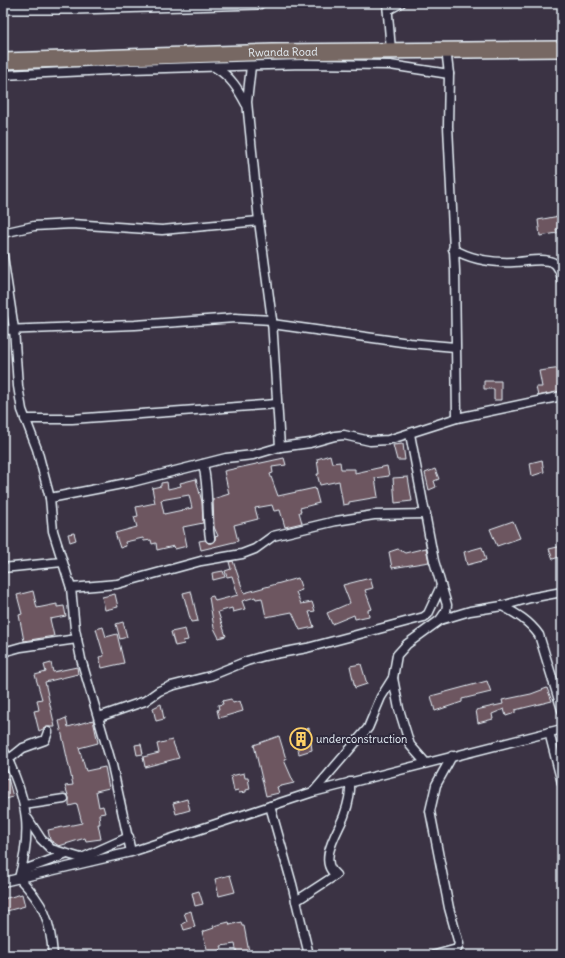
<svg xmlns="http://www.w3.org/2000/svg" width="565" height="958" font-family="Delius,sans-serif">
<rect width="100%" height="100%" fill="#3b3344"/>
<filter id="ink" filterUnits="userSpaceOnUse"><feTurbulence type="fractalNoise" baseFrequency=".025" numOctaves="2"/><feDisplacementMap in="SourceGraphic" scale="8" xChannelSelector="R" yChannelSelector="G"/><feConvolveMatrix kernelMatrix="1 2 1 2 8 2 1 2 1" color-interpolation-filters="sRGB"/></filter>
<g filter="url(#ink)">
<g fill="#6d5660" stroke="#e8f1f8" fill-rule="evenodd">
<path d="M559,216L560,229H556L557,233L540,236L538,220Z"/>
<path d="M562,368V391L538,396L536,387H542L539,371Z"/>
<path d="M484,381H501V400H494V389H484Z"/>
<path d="M403,444L405,460H397L393,445Z"/>
<path d="M330,455L332,463L340,462L341,469H355V473L387,466L389,476L375,478L378,497L349,502V504L343,505L339,481L320,485L317,474H319L317,459Z"/>
<path d="M284,458L286,465L272,467L273,473L270,474L278,496L315,488L319,503L300,508L301,512H299L302,523L285,527L280,510L274,511L272,505L255,508L258,519L234,525L238,541L201,550L199,541L205,540L208,543H211L215,540V537L218,536L214,527L213,499L229,494L224,471Z"/>
<path d="M542,460L544,472L532,476L530,463Z"/>
<path d="M435,469L439,479L434,481L436,487L429,490L425,473Z"/>
<path d="M408,477L412,501L395,503L393,478Z"/>
<path d="M196,479L202,502L203,523L183,527L187,546L175,549L174,546L157,550L156,543L152,544L151,540L144,541L143,538L125,542L126,546L120,548L115,533L137,527L134,517L138,516L136,507L155,503L152,488L161,486V483L167,482L168,489L181,486L180,483ZM189,495L192,508L164,514L161,500Z"/>
<path d="M513,521L520,538L497,546L490,529Z"/>
<path d="M74,533L76,540L70,542L68,534Z"/>
<path d="M562,546V556L553,559L549,549Z"/>
<path d="M482,547L486,560L467,565L464,552Z"/>
<path d="M426,548L429,562L392,568L389,552L398,549L405,553Z"/>
<path d="M233,561L244,593L298,578L302,590L296,592L301,604L312,602L315,611L309,612L314,627L300,630L292,612L266,617L262,598L256,599L255,597L242,601L245,609L233,612L232,608L218,612L226,636L219,638L214,628L209,597L213,596L215,601L238,595L232,576L227,577L225,571L231,569L229,562Z"/>
<path d="M223,571L225,577L213,580L212,573Z"/>
<path d="M370,578L373,588L365,590L372,609L368,610L369,616L355,619L354,615L332,624L327,613L350,603L343,585Z"/>
<path d="M33,591L37,608L57,604V607L64,606L66,616L50,619L54,636L24,641L19,615L22,614L17,595Z"/>
<path d="M191,591L198,621L191,622L183,593Z"/>
<path d="M115,594L118,607L105,610L102,597Z"/>
<path d="M123,622L127,637L120,639L116,624Z"/>
<path d="M103,627L106,637L117,634L124,663L102,668L99,657L104,656L96,629Z"/>
<path d="M185,629L188,640L183,641L184,644L175,646L171,632Z"/>
<path d="M51,663L53,672L77,667L78,674L45,682L55,727H47L39,731L34,711L39,710L37,700L42,699L35,675L46,672L44,665Z"/>
<path d="M361,664L367,684L355,688L350,666Z"/>
<path d="M487,681L491,692L462,699V702L435,711L431,696Z"/>
<path d="M547,688L552,701L515,710V713L506,716L504,709L492,714L493,719L478,723L476,710L503,704L502,700L531,694Z"/>
<path d="M231,699L233,703L240,701L243,711L219,718L217,710L219,709L218,705L223,704L222,701Z"/>
<path d="M161,704L164,719L156,721L153,708Z"/>
<path d="M66,718L68,727L93,720L98,743L79,748L86,771L105,767L109,788L96,791L99,807L103,806L105,813L99,814L100,824H98L101,839L86,841L85,838L59,846L50,840L48,830L82,823L77,804L69,806V798L65,786L73,785L59,721Z"/>
<path d="M309,728L312,750L299,754L297,745H294L291,734Z"/>
<path d="M279,736L286,759L284,760L294,783L277,787L279,793L266,796L254,745Z"/>
<path d="M172,740L179,758L145,767L143,757L159,753L157,744Z"/>
<path d="M141,744L143,754L137,755L135,745Z"/>
<path d="M244,773L245,778H248L250,789L246,790V792L239,793L238,790L234,791L231,776Z"/>
<path d="M8,778L13,797L3,800V780Z"/>
<path d="M187,799L190,810L176,814L173,803Z"/>
<path d="M230,875L235,892L219,896L215,879Z"/>
<path d="M199,891L203,904L195,906L192,893Z"/>
<path d="M22,894L25,906L3,912V899Z"/>
<path d="M191,911L195,927L184,930L182,924L187,921L184,913Z"/>
<path d="M229,922L230,925L241,922L242,926H244L249,952L237,954L235,944L221,946L222,948L219,951L220,955H209L202,932L214,928L213,926Z"/>
</g>
<g fill="none" stroke-linecap="round" stroke-linejoin="round">
<g stroke="#e8f1f8" stroke-width="11">
<g id="street">
<path d="M387,3L391,50"/>
<path d="M388,10L401,3"/>
<path d="M446,49L449,74L448,126L455,271L457,418"/>
<path d="M251,66L247,102L259,221L272,320L280,447"/>
<path d="M216,68C231,77 238,89 246,104"/>
<path d="M3,75L130,69L304,64L390,65L449,74"/>
<path d="M3,233L34,226L72,224L162,230L259,221"/>
<path d="M453,249C472,260 492,263 514,262C525,262 544,257 554,263C559,267 561,274 562,280"/>
<path d="M3,256L14,329L18,386L22,410L37,449L50,498L53,531L71,588L75,629L81,659L112,765L131,852"/>
<path d="M272,324L409,343L455,347"/>
<path d="M3,330L135,325L235,318L272,320"/>
<path d="M25,419H72L277,404"/>
<path d="M203,464C209,488 206,513 210,538"/>
<path d="M50,498L132,482L226,458L253,455L280,447L310,443L335,436L344,435L370,441L388,440L457,418L562,396"/>
<path d="M3,568L62,562"/>
<path d="M71,588L117,584L201,561L242,554L255,549L273,536L336,521L374,515L426,514"/>
<path d="M502,606C517,614 529,621 539,635L562,710"/>
<path d="M440,620L470,611L502,606L530,598L562,592"/>
<path d="M3,652L21,647L77,639"/>
<path d="M393,678L399,709L410,745L425,762"/>
<path d="M99,717L145,701L159,691L171,686L210,676L247,661L264,656L307,648L424,617L428,614L441,586"/>
<path d="M549,732L562,783"/>
<path d="M3,748L8,760L23,748L45,740L48,732"/>
<path d="M3,760H8C28,804 32,831 19,878C44,904 50,918 53,955"/>
<path d="M314,791L368,728L381,697L393,678L397,655L407,644L440,620L446,611L447,605L434,561L410,434"/>
<path d="M24,805L64,799"/>
<path d="M270,806L292,884L309,955"/>
<path d="M28,819L41,839L51,849L91,861"/>
<path d="M82,858L129,837"/>
<path d="M21,871L67,854"/>
<path d="M3,882L131,852L313,792L562,729"/>
<path d="M296,901L336,875C317,861 338,832 344,816C348,805 351,793 350,782"/>
<path d="M435,955L457,949L459,944L449,908L430,811L436,785L452,756"/>
</g>
</g>
<g stroke="#e8f1f8" stroke-width="14">
<path id="secondary" d="M3,8H76L259,3"/>
</g>
<g stroke="#e8f1f8" stroke-width="18">
<g id="highway">
<path id="s1" d="M3,61L273,52L562,49"/>
</g>
</g>
<use href="#street" stroke="#2f2a3d" stroke-width="8"/>
<use href="#secondary" stroke="#2f2a3d" stroke-width="11"/>
<use href="#highway" stroke="#776864" stroke-width="15"/>
</g>
</g>
<defs>
<g id="building-ring" transform="scale(1.15)"><circle r="9.5" fill="#2f2a3d" stroke="#ffd166" stroke-width="1.5"/><path d="M-4-6H4V6H1V3H-1V6H-4ZM-2.5-4.3h1.7v1.8h-1.7ZM.8-4.3h1.7v1.8H.8ZM-2.5-1h1.7V.8h-1.7ZM.8-1h1.7V.8H.8Z" fill="#ffd166"/></g>
</defs>
<g fill-rule="evenodd">
<use href="#building-ring" x="301" y="739"/>
</g>
<g text-anchor="middle" stroke-width="4" stroke-linejoin="round" paint-order="stroke">
<g font-size="11" fill="#e8f1f8" stroke="#2f2a3d">
<text dy="4" stroke="none"><textPath href="#s1" startOffset="280">Rwanda Road</textPath></text>
</g>
<g font-size="11" fill="#e8f1f8" stroke="#2f2a3d" text-anchor="start">
<text x="316" y="743">underconstruction</text>
</g>
</g>
<rect width="565" height="958" fill="none" stroke="#2f2a3d" stroke-width="16"/>
<rect x="8" y="8" width="549" height="942" fill="none" stroke="#e8f1f8" stroke-width="1.5" filter="url(#ink)"/>
</svg>
